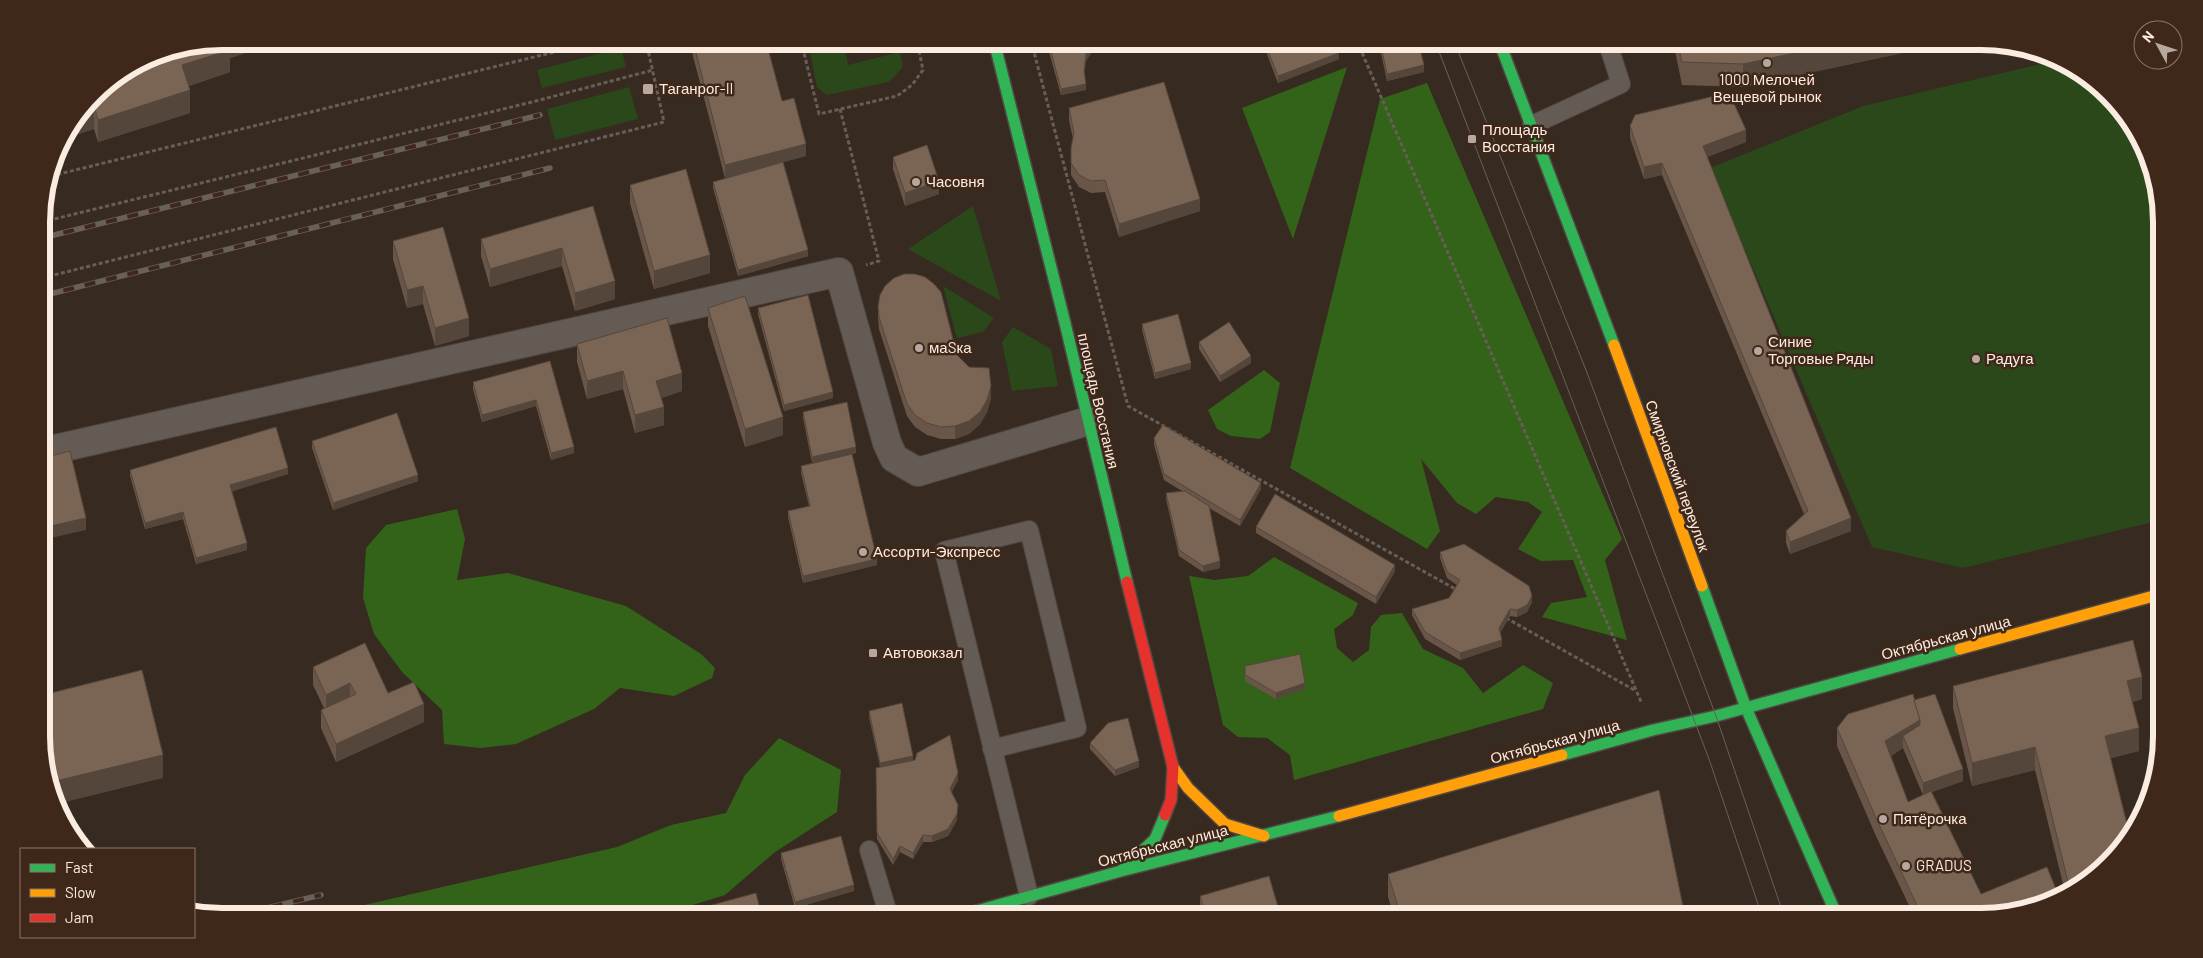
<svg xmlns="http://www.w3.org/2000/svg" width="2203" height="958" font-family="Barlow,sans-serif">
<rect width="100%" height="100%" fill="#372a21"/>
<g fill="#2a481a">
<path d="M808,41H851L844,43L848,65L900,52L903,67L889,82L827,95L817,87Z"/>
<path d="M621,48L626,67L542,88L537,70Z"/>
<path d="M2057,60L2125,112L2160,198L2161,520L1963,568L1872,547L1710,168L1863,106Z"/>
<path d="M629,87L638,119L555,140L547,109Z"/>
<path d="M973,206L1001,301L908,249Z"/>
<path d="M943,286L994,318L983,332L957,338Z"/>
<path d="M1013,327L1051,349L1058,386L1012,391L1002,342Z"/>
</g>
<g fill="#336319">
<path d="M1347,67L1293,239L1242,108Z"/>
<path d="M1427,83L1622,539L1605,560L1627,640L1542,617L1551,603L1587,597L1573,560L1541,561L1518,549L1542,512L1528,502L1496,497L1476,514L1457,503L1421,459L1440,531L1427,549L1290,468L1380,99Z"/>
<path d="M1264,370L1280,383L1270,432L1260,439L1231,436L1217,429L1208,410Z"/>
<path d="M457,509L465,539L457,580L508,573L626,606L701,654L715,668L712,678L674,696L620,688L594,709L516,744L480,748L444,744L442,710L402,672L374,634L363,598L366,548L386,525Z"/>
<path d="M1274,557L1358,603L1353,615L1334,629L1337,648L1353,662L1369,650L1371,627L1381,615L1402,613L1423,649L1463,668L1483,693L1523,665L1553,683L1543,709L1294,780L1290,755L1267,738L1238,737L1223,725L1189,576L1215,580L1248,576Z"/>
<path d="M779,738L841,770L837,812L775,852L725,895L654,917H312L617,847L671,825L726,813L745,775Z"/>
</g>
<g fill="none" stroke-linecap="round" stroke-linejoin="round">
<g stroke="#514640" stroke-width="20">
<g id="lane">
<path d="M1532,125L1621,84L1607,41"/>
<path d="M992,749L1077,728L1029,530L944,551L1029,896"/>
<path d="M869,850L889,917"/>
</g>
</g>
<g stroke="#514640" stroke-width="30">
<path id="street" d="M42,452L839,272L887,443L894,458L918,472L1088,421"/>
</g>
<g stroke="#514640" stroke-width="14">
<g id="fast">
<path d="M994,41L1064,319L1127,582"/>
<path d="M1499,41L1614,345"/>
<path d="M1702,586L1746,708L1837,916"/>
<path d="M1562,755L1653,730L1716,716L1960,649"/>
<path d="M1122,870L1155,839L1165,815"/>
<path d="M955,917L1121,871L1339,816"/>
</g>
</g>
<g stroke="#514640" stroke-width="14">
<g id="slow">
<path d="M1614,345L1702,586"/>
<path d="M1960,649L2161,594"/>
<path d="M1173,767L1188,788L1225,824L1264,836"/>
<path d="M1339,816L1562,755"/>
</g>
</g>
<g stroke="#514640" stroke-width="14">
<path id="jam" d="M1127,582L1173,767L1171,800L1165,815"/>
</g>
<g stroke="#675e58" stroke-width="3" stroke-dasharray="4 2.5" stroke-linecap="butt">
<path d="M801,41L819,114L897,96L912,85L923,70L917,41"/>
<path d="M1031,41L1128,406L1457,590"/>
<path d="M1357,41L1642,704"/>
<path d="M840,109L879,261L866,265"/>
<path d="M51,176L599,41"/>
<path d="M42,222L536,101L653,70"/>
<path d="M42,278L664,122L646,41"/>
<path d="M1506,618L1636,691"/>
</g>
<use href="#lane" stroke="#645b54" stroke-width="18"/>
<use href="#street" stroke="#645b54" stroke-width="28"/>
<use href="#fast" stroke="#30b455" stroke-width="11"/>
<use href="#slow" stroke="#ff9f0a" stroke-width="11"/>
<use href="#jam" stroke="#e5322d" stroke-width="11"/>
<g stroke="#69605a" stroke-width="1">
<path d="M1435,41L1709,759L1762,916"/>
<path d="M1454,41L1586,370L1716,716L1784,916"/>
</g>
<g stroke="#69605a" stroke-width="5.5">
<g id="rail">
<path d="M42,238L540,115"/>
<path d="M42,296L550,168"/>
<path d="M229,917L321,895"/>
</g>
</g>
<use href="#rail" stroke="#3f2819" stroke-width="4" stroke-dasharray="11" stroke-linecap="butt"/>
</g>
<g fill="#695648" fill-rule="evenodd">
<path d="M222,41H282L230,58V72L189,86L190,113L98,142L94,129L69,137L67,132L102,86Z"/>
<path d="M689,41H766L782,101L806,156L783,162L808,256L738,276L713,188V182L758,169L725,178Z"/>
<path d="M1046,41H1090L1091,53L1086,61L1084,74L1086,90L1061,95Z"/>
<path d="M1262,41H1335L1339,59L1278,83Z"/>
<path d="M1673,41H1959L1743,87L1682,85Z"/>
<path d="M1381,46L1424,72L1387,81L1381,53Z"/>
<path d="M1069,108L1200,211L1119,237L1105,192L1091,193L1079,187L1071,175V148L1073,139L1069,120Z"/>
<path d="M1630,126L1746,142L1707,157L1851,531L1790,554L1786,543V531L1804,514L1662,175L1644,179L1630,138Z"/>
<path d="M893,157L939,194L905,206L893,169Z"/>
<path d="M630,185L710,273L654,289L630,203Z"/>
<path d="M593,206L615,299L575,311L562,266L490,287L481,256V239Z"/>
<path d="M393,241L469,336L435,346L423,304L407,308L393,259Z"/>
<path d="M878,306L957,355L991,398L987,412L980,424L969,434L955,439H941L927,435L915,427L907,416L879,329L878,318Z"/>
<path d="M708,308L783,435L745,447L708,326Z"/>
<path d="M758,308L833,398L784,411L758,314Z"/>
<path d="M1142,324L1191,369L1155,379L1142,330Z"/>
<path d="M1199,342L1251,363L1220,382L1199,349Z"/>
<path d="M577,344L682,391L661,398L664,425L635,433L623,389L587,399L577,362Z"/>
<path d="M550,361L574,453L551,460L536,406L482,422L473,389V382Z"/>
<path d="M803,412L856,453L812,463L803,418Z"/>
<path d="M1154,438L1261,489L1240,526L1209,508L1220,568L1203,572L1179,556L1166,499V493L1182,491L1164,480L1154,445Z"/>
<path d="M312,441L418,481L333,510L312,448Z"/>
<path d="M801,466L877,565L803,583L788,517V511L809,506L801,473Z"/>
<path d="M130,470L288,474L232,491L247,550L196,564L183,519L145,529L130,476Z"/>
<path d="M1256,527L1395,571L1376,604L1256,533Z"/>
<path d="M1440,552L1532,602L1527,612L1517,617L1510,616L1500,633L1502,646L1460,660L1425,639L1412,615V609L1449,598L1457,585L1447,578L1440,558Z"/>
<path d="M2161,643L2162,691L2152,658V646Z"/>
<path d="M1245,666L1305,689L1276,699L1245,681Z"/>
<path d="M313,667L388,693L424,722L336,762L321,728V710L324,708L313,685Z"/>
<path d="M1953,686L2142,699L2132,702L2139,751L2111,758L2082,886L2065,892L2035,770L1972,786L1953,708Z"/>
<path d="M1914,700L1963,781L1932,792L1981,894L1993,916H1914L1876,836L1837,746V728ZM1903,748L1923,795L1908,802L1891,756Z"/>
<path d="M869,711L913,760L958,780L951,793L957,820L948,836L932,842H923L913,859L900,852L893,865L877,839L876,768L880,767L869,717Z"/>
<path d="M1090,743L1139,767L1115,776L1090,749Z"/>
<path d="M781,853L854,891L795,908L781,859Z"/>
<path d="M1388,874L1685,916H1394L1388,897Z"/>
<path d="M1200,896L1281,917H1202L1200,908Z"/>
</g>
<g fill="#55463b">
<path d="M226,41H282L230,58V72L182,88V65Z"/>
<path d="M1128,41H1144L1128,46Z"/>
<path d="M1852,41H1959L1743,87V64Z"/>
<path d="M1091,46V53L1086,61L1084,78V71L1086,54Z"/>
<path d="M1339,53V59L1278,83V76Z"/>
<path d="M1424,65V72L1387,81V74Z"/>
<path d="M1086,84V90L1061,95V89Z"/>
<path d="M190,90V113L98,142V120Z"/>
<path d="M94,106V129L69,137V130L85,109Z"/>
<path d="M1746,130V142L1703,158V146Z"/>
<path d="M806,144V156L725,178V165Z"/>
<path d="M1662,163V175L1644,179V167Z"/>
<path d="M939,181V194L905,206V193Z"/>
<path d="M1200,199V211L1119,237V224Z"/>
<path d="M562,248V266L490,287V269Z"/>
<path d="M808,250V256L738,276V270Z"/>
<path d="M710,255V273L654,289V271Z"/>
<path d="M615,281V299L575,311V293Z"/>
<path d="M423,286V304L407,308V290Z"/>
<path d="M469,318V336L435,346V328Z"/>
<path d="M1251,356V363L1220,382V376Z"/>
<path d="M1191,363V369L1155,379V373Z"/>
<path d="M623,371V389L587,399V381Z"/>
<path d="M682,373V391L656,399V381Z"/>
<path d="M991,386V398L987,412L980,424L969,434L955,439V426Z"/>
<path d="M833,392V398L784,411V405Z"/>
<path d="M536,400V406L482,422V415Z"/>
<path d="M664,407V425L635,433V415Z"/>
<path d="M783,417V435L745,447V429Z"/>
<path d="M574,447V453L551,460V453Z"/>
<path d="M856,447V453L812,463V457Z"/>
<path d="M288,468V474L230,492V485Z"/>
<path d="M418,475V481L333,510V503Z"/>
<path d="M1261,483V489L1240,526V520Z"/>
<path d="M183,512V519L145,529V523Z"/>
<path d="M86,518V530L42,540V528Z"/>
<path d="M1851,518V531L1790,554V542Z"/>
<path d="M247,543V550L196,564V558Z"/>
<path d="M877,559V565L803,583V576Z"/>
<path d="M1220,561V568L1203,572V566Z"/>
<path d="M1395,565V571L1376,604V597Z"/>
<path d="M1532,596V602L1527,612L1517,617V610Z"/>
<path d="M1510,609V616L1499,635V628Z"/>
<path d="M1502,640V646L1460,660V653Z"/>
<path d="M2142,677V699L2127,704V681Z"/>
<path d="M350,683V701L326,713V695Z"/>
<path d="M1305,683V689L1276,699V693Z"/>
<path d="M424,704V722L336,762V744Z"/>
<path d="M1920,720V738L1903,736V748L1885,759V741Z"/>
<path d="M2139,728V751L2105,759V736Z"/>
<path d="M2035,747V770L1972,786V763Z"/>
<path d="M163,755V778L61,803L52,782Z"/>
<path d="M913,756V762L880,769V763Z"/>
<path d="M1139,761V767L1115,776V770Z"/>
<path d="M1963,769V781L1923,795V783Z"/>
<path d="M958,773V780L950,796V789Z"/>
<path d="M958,805L957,820L948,836L932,842V836Z"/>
<path d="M923,835V842L913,859V853Z"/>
<path d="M900,846V852L893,865V859Z"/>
<path d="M854,885V891L795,908V902Z"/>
<path d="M1232,913V917H1218Z"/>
</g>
<g fill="#7a6454" stroke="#55463b">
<path d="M222,41H228L230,50L182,65L190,90L98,120L94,106L85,109L102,86L153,55Z"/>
<path d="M693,41H766L782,101L794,98L806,144L725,165Z"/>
<path d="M1048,41H1090L1091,46L1086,54L1084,71L1086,84L1061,89Z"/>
<path d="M1264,41H1335L1339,53L1278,76Z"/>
<path d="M1400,41H1418L1424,65L1387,74L1381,46Z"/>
<path d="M1677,41H1852L1743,64L1682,62Z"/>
<path d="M1164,82L1200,199L1119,224L1105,180L1091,181L1079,175L1071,163V148L1074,133L1069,108Z"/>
<path d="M1723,94L1732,99L1746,130L1703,146L1851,518L1790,542L1786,531L1808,511L1662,163L1644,167L1630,126L1635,115Z"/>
<path d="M927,145L939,181L905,193L893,157Z"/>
<path d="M783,162L808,250L738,270L713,182Z"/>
<path d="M686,169L710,255L654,271L630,185Z"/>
<path d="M593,206L615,281L575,293L562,248L490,269L481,239Z"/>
<path d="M443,227L469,318L435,328L423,286L407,290L393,241Z"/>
<path d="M904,274H915L925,277L934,284L941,292L957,355L969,367L989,368L991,386L987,400L980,412L969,421L955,426L941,427L927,423L915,415L907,404L879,317L878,306L880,295L885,286L894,278Z"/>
<path d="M808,295L833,392L784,405L758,308Z"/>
<path d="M745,296L783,417L745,429L708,308Z"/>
<path d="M1178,314L1191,363L1155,373L1142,324Z"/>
<path d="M667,318L682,373L656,381L664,407L635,415L623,371L587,381L577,344Z"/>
<path d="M1229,322L1251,356L1220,376L1199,342Z"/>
<path d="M550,361L574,447L551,453L536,400L482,415L473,382Z"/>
<path d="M847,402L856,447L812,457L803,412Z"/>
<path d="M397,413L418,475L333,503L312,441Z"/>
<path d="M1163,425L1261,483L1240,520L1164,474L1154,438Z"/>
<path d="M276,427L288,468L230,485L247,543L196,558L183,512L145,523L130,470Z"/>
<path d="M70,451L86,518L42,528V458Z"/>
<path d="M852,454L877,559L803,576L788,511L810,506L801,466Z"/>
<path d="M1185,491L1209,506L1220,561L1203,566L1179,550L1166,493Z"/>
<path d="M1275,494L1395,565L1376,597L1256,527Z"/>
<path d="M1464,544L1529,586L1532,596L1527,605L1517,610L1510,609L1499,628L1502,640L1460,653L1425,632L1412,609L1449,598L1460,580L1447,572L1440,552Z"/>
<path d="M2133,640L2142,677L2127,681L2139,728L2105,736L2130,836L2124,846L2082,886L2070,890L2035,747L1972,763L1953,686Z"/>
<path d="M365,643L388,693L414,682L424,704L336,744L321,710L356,694L350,683L326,695L313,667Z"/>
<path d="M2161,643L2162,678L2152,646Z"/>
<path d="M1300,654L1305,683L1276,693L1245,675V666Z"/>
<path d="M142,670L163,755L52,782L43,760V695Z"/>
<path d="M1913,694L1920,720L1885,741L1908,802L1931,791L1981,894L2047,867L2058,894L1993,916H1922L1876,818L1837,728L1848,714Z"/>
<path d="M1935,694L1963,769L1923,783L1903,736L1920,725V720L1914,700Z"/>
<path d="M902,703L913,756L880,763L869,711Z"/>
<path d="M1128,718L1139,761L1115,770L1090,743L1108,723Z"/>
<path d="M950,735L958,773L950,789L958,805L957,814L948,829L932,836L923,835L913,853L900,846L893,859L877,833L876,768L915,760L917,753Z"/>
<path d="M1659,790L1685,916H1401L1388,874Z"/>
<path d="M841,836L854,885L795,902L781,853Z"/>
<path d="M1269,876L1281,917H1233L1232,913L1218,917H1206L1200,896Z"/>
<path d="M756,893L762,917H688L686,912Z"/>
<path d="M638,907L640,917H588Z"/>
</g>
<g fill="#b6a89e" stroke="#3f2819" stroke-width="2">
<circle cx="1767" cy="63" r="5"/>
<rect x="642" y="83" width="12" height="12" rx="2.5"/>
<rect x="1467" y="134" width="10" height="10" rx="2.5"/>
<circle cx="916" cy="182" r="5"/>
<circle cx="919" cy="348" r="5"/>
<circle cx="1758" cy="351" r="5"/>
<circle cx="1976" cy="359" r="5"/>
<circle cx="863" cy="552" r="5"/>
<rect x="868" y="648" width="10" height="10" rx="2.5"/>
<circle cx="1883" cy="819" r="5"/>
<circle cx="1906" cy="866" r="5"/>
</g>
<g text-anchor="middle" stroke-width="5" stroke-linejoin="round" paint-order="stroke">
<g font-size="15" fill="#fbece2" stroke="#3f2819" text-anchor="start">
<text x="1767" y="85" text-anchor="middle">1000 Мелочей<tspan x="1767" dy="17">Вещевой рынок</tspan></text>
<text x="659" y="94">Таганрог-II</text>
<text x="1482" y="135">Площадь<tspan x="1482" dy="17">Восстания</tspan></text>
<text x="926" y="187">Часовня</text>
<text x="1768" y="347">Синие<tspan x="1768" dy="17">Торговые Ряды</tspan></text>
<text x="929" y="353">маSка</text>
<text x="1986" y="364">Радуга</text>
<text x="873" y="557">Ассорти-Экспресс</text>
<text x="883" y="658">Автовокзал</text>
<text x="1893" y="824">Пятёрочка</text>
<text x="1916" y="871">GRADUS</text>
</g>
<g font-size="15" fill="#fbece2" stroke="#3f2819">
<text transform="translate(1098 401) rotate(77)" y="5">площадь Восстания</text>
<text transform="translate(1677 476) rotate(70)" y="5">Смирновский переулок</text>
<text transform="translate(1946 638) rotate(-15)" y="5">Октябрьская улица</text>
<text transform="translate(1555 742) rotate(-15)" y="5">Октябрьская улица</text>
<text transform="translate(1163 846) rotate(-14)" y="5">Октябрьская улица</text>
</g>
</g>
<path d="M0 0H2203V958H0ZM222 50H1981A172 172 0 0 1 2153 222V736A172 172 0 0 1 1981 908H222A172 172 0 0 1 50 736V222A172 172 0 0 1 222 50Z" fill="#3f2819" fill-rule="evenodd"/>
<path fill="none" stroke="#fbece2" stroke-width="6" d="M222 50H1981A172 172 0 0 1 2153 222V736A172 172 0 0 1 1981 908H222A172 172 0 0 1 50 736V222A172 172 0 0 1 222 50Z"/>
<rect x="20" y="848" width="175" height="90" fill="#3f2819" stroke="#8a7669"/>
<rect x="30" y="864" width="25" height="8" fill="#30b455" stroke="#8a7669"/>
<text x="65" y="873" font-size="15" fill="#fbece2">Fast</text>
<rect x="30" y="889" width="25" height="8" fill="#ff9f0a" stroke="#8a7669"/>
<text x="65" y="898" font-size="15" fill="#fbece2">Slow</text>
<rect x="30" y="914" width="25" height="8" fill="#e5322d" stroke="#8a7669"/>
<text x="65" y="923" font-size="15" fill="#fbece2">Jam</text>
<g transform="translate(2158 45) rotate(310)"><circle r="24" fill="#3f2819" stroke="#8a7669"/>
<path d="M0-4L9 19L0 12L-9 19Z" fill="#b6a89e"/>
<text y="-8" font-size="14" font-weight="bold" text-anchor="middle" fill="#fbece2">N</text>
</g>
</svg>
